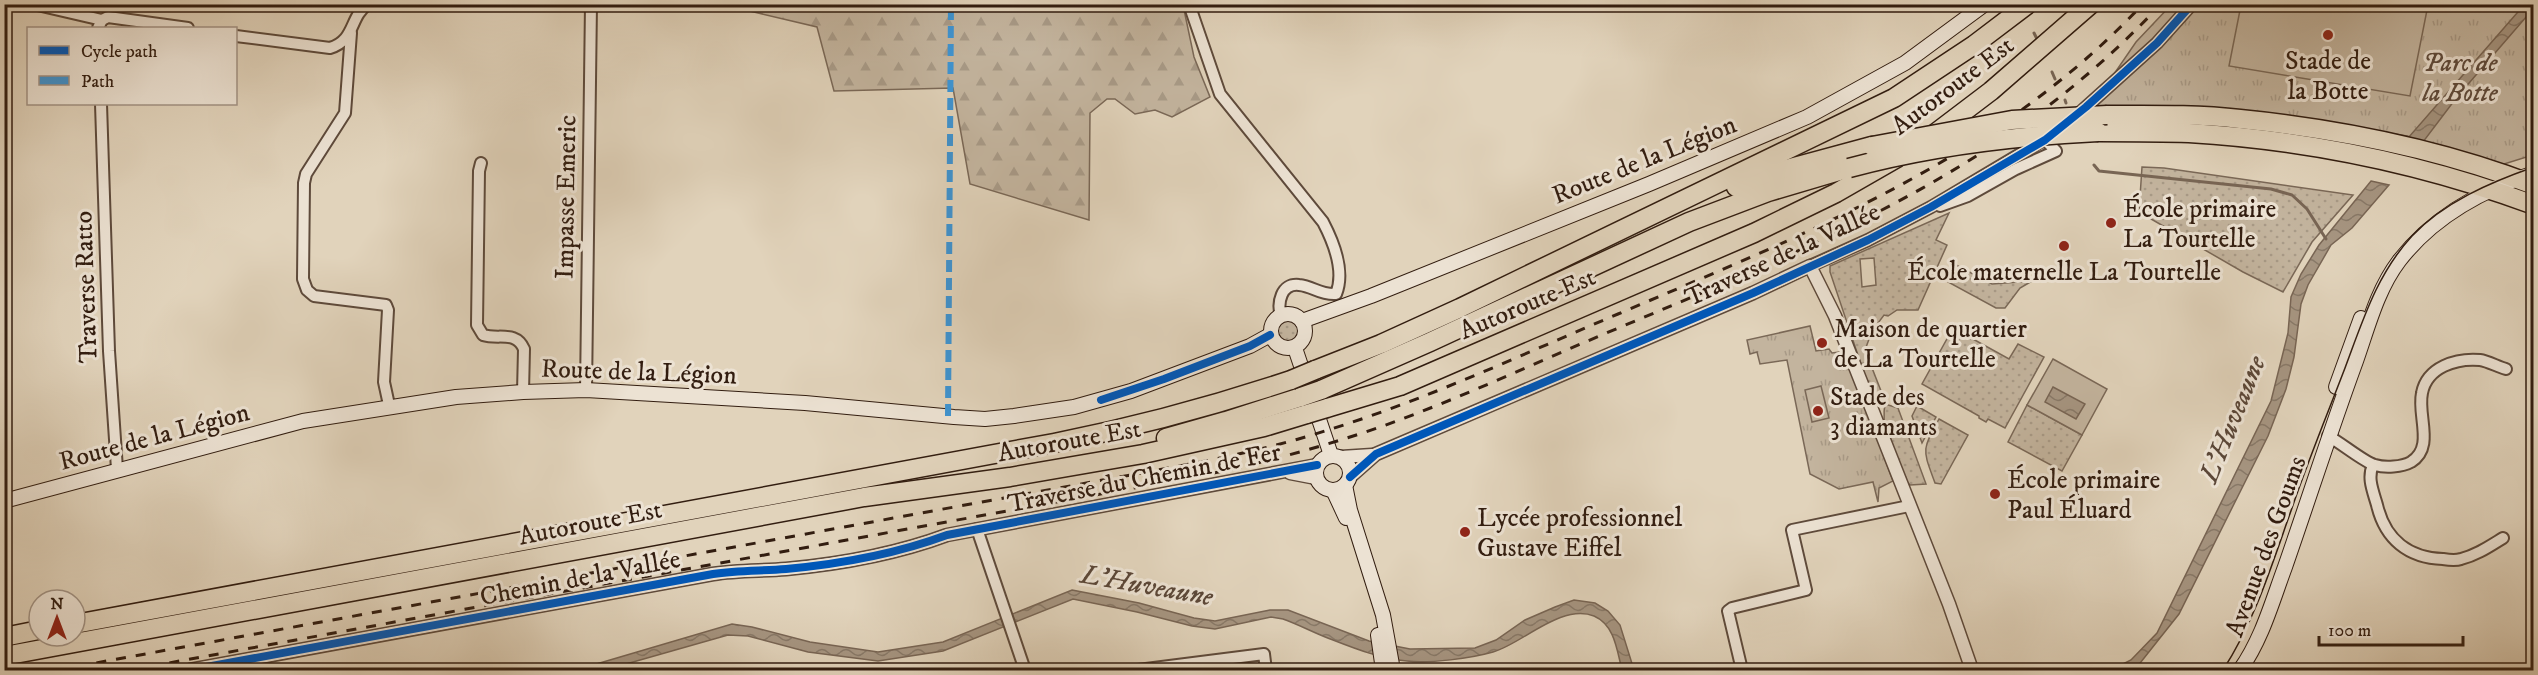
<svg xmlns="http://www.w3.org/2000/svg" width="2538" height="675" font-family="'IM FELL DW Pica',serif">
<defs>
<pattern id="grass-dots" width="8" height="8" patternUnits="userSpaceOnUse" patternTransform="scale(1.5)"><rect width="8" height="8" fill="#c3b49e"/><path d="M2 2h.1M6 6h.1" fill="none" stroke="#a89a87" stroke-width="1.8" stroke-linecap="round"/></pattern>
<pattern id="forest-firs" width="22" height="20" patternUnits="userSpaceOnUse" patternTransform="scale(1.5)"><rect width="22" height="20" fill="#c3b49e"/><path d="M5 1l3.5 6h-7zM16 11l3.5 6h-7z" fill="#a89a87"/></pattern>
<pattern id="park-tufts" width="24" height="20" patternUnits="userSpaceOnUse" patternTransform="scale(1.5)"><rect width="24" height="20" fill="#c3b49e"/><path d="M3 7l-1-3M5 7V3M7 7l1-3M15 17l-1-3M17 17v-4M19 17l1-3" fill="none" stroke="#a89a87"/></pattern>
<pattern id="water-waves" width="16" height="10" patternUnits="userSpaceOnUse" patternTransform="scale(1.5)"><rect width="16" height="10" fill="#a69581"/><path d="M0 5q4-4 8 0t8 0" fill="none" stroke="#887968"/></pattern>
</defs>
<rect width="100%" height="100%" fill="#e1d3bb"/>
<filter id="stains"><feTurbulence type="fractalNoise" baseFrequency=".00333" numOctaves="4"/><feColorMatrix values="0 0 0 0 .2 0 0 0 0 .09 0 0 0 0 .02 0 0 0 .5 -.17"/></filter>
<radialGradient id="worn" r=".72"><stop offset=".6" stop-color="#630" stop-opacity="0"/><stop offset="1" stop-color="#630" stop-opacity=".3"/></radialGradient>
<g fill="url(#grass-dots)" stroke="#7a6857" stroke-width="1.5" fill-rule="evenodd">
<path d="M2142,167L2164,168L2353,195L2312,242L2283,292L2243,272L2139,212Z"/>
<path d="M1949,213L1936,240L1947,245L1918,310H1897L1888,316L1884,315L1872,331L1865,350L1881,391L1878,395L1871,394L1830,272V266ZM1874,258L1876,285L1862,287L1860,259Z"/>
<path d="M1956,265L1992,284L2032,281L2020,288L2005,308H1996L1948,282Z"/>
<circle cx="1288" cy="331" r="12"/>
<path d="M1953,328L2009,359L2018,344L2044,357L2005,428L1988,419L1986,422L1979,418V416L1922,384Z"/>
<path d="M1885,404L1898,408L1926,484L1910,485L1905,480C1895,455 1880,430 1885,404Z"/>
<path d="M2027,405L2082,435L2062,471L2008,442Z"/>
<path d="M1917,406L1936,417L1922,443L1912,416Z"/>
<path d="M1939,419L1968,435L1941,484L1935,483C1923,450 1921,451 1939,419Z"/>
</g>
<path fill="url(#forest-firs)" stroke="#7a6857" stroke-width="1.5" d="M733,5H1183L1194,57L1210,97L1172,117L1155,110L1135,114L1115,99H1107L1090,113L1089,220L970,184L953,88L834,91L817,27L733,7Z"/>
<g fill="url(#park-tufts)" stroke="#7a6857" stroke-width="1.5">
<path d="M2171,5H2533V155L2501,165L2407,136L2307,120L2212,108L2092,106L2136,42Z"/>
<path d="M1810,326L1816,351L1829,349L1832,353L1839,352L1843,362H1849L1893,481L1879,488L1878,502L1873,482L1839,489L1810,474L1787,360L1760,364L1757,352L1750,354L1747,340Z"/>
</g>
<g fill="#c3b49e" stroke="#7a6857" stroke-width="1.5">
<path d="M2241,5H2428L2410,96L2229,66Z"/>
<path d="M2053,359L2107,389L2082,435L2027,405Z"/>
<path d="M1821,386L1829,418L1812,422L1805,390Z"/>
</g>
<g fill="url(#water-waves)" stroke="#786554" stroke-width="1.5">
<path d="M2524,5H2533V9L2457,97L2423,142L2408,138Z"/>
<path d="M2371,181L2389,185L2352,228L2331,245L2308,285L2301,304L2294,357L2286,389L2268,436L2179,614L2137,667L2131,670H2111L2131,660L2157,633L2271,401L2288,333L2291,297L2301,274L2319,245Z"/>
<path d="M2053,387L2085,404L2076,419L2045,402Z"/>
<path d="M1072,590L1139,603L1194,618L1215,621L1270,610H1288L1369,641L1410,649L1475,648L1496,640L1525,620L1555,607L1574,600L1595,603L1608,611L1620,625L1634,670H1622C1617,651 1615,625 1594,616C1561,603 1522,644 1493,652C1472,658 1429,664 1407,661C1382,659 1356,649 1333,640C1316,634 1300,625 1283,619L1271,617L1215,629L1192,626L1137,612L1073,599L943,651L878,661L808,652L748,636L728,635L605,670H576L732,624L752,627L810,642L878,652L943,642Z"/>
</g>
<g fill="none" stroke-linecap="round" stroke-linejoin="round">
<g stroke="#786554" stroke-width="3">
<path d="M2034,33L2038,41"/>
<path d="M2052,72L2055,79"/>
<path d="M2065,100L2066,103"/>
<path d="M2094,165L2099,171L2271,189L2292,195L2307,209L2326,239"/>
</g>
<g stroke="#5e4a3b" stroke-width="14">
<g id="minor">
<path d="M33,4L102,20"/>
<path d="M1189,4L1220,94L1323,222C1334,243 1345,272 1336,294C1319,295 1313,286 1299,285C1281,283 1277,303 1281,316"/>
<path d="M98,28L102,20L108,17L188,28"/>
<path d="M351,33L345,113L306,174L304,183L303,279L307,290L314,296L386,305L388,310L384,382L389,405"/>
<path d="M236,36L330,48C356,40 349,17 368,4"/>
<path d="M101,104L109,351L117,469"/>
<path d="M2076,116L2157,43L2192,4"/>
<path d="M481,163L479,171L477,325L483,335C498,340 516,330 524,349L523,392"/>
<path d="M1940,206L1968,196L2016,169L2056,151L2045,140"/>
<path d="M1810,266L1868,240L1931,207L2047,138"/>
<path d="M586,390L591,4"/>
<path d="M2328,436C2340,442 2365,463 2375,465C2385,468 2402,467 2411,462C2435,447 2417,416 2422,393C2427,367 2456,358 2480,360C2488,361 2498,367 2506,369"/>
<path d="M2373,465C2367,478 2373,491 2377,505C2385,539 2408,558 2443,559C2449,560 2455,561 2461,559C2477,555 2490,546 2503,538"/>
<path d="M977,529L1025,670"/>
<path d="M1138,670L1264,654L1266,670"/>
<path d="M1742,670L1728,611L1732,608L1806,590L1792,530L1909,506"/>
</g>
</g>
<g stroke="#5e4a3b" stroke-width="15">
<g id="tertiary">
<path d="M1341,457L1372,455"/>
<path d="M1290,473L1316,478"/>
<path d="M1350,477L1376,454L1753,293L1810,266L1835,316L1949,604L1972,670"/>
<path d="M190,670L713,574C737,570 761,571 786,569C840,564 896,554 947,535L1317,465"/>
</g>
</g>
<g stroke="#321d10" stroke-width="16">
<g id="secondary">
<circle cx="1288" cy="331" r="17"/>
<path d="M1302,321L1371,296L1649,184L1807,117L1905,63L1985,4"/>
<path d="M1295,348L1331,455"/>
<path d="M2336,387L2361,318"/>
<circle cx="1333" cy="473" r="17"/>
<path d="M1345,485L1350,510L1383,615L1393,670"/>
<path d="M1333,490L1346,518"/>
<path d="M4,501L303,421L456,397L523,392L586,390L805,403L954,417L985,419L1014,416L1074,407L1131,391L1250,346L1270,335"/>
<path d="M1378,635L1383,670"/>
<path d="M2240,670C2262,639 2272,602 2285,567C2309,498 2331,429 2356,361C2368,327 2377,290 2399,261C2432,218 2482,190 2534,173"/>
</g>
</g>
<g stroke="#321d10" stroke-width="21">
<g id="motorway">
<path d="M2107,115C2151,115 2196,114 2240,119C2340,129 2440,149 2534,185"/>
<path d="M2098,132C2128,132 2159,132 2189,133C2307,140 2423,164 2534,205"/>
<path d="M1933,135L1991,91L2091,4"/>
<path d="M1736,187L1779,171L1872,146"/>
<path d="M1315,370L1381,344L1460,308L1894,98L1974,45L2028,4"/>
<path d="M1321,390L1430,342L1689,222L1768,192L1849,168"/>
<path d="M1327,408L1400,386L1754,233L1836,193L1897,158"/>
<path d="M1166,438L1226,421L1301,397"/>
<path d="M75,624L1054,443C1135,427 1213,406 1291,380"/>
<path d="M4,637L39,630"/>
<path d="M4,656L864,497L1010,477L1143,454L1264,427L1307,414"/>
</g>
</g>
<use href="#minor" stroke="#ece2d3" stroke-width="10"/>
<use href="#tertiary" stroke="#ece2d3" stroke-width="12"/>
<use href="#secondary" stroke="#ece2d3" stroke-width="14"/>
<use href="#motorway" stroke="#e1d3bb" stroke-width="18"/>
<path stroke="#321d10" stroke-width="1.5" d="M2223,670C2255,621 2272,564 2292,508C2308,461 2327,415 2345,368C2363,320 2377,274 2412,236C2444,202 2491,182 2534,167"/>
<g stroke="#321d10" stroke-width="3" stroke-dasharray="10 10" stroke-linecap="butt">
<path d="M57,670L1169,468C1222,458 1276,447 1328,430C1428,399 1523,354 1618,314C1810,232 1996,160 2143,4"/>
<path d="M130,670L1200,476C1262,463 1323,447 1383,426C1458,399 1531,365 1604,334C1813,246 2002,174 2161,4"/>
</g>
<g stroke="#321d10" stroke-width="21" stroke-linecap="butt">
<g id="motorway-bridge">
<path d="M1872,146L2012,120L2107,115"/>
<path d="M1849,168C1931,146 2013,136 2098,132"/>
<path d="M1291,380L1315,370"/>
<path d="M1301,397L1321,390"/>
<path d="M1307,414L1327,408"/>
</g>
</g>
<use href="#motorway-bridge" stroke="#e1d3bb" stroke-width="18"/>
<path stroke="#3d94d3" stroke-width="6" stroke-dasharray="12 6" stroke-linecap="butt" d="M948,416L951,4"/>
<g stroke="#ece2d3" stroke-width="11">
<g id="cycleway">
<path d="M1101,400L1164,379L1250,346L1270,335"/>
<path d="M1350,477L1376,454L1753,293L1868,240L1931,207L2045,140L2086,107L2157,43L2192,4"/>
<path d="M190,670L713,574C737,570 761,571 786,569C840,564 896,554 947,535L1317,465"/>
</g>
</g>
<use href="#cycleway" stroke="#0057b8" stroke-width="8"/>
</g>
<g fill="#8f2418" stroke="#ece2d3" stroke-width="2">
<circle cx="2328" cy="35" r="6"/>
<circle cx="2111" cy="223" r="6"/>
<circle cx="2064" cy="246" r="6"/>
<circle cx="1822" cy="343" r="6"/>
<circle cx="1818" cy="411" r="6"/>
<circle cx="1995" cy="494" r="6"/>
<circle cx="1465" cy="532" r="6"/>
</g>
<g text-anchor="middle" stroke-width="6" stroke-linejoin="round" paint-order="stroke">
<g font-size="26" fill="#321d10" stroke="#ece2d3" text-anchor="start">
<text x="2328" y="69" text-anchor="middle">Stade de<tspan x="2328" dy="30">la Botte</tspan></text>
<text x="2123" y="217">École primaire<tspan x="2123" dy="30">La Tourtelle</tspan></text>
<text x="2064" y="280" text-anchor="middle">École maternelle La Tourtelle</text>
<text x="1834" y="337">Maison de quartier<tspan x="1834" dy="30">de La Tourtelle</tspan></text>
<text x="1830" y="405">Stade des<tspan x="1830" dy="30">3 diamants</tspan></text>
<text x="2007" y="488">École primaire<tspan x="2007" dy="30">Paul Éluard</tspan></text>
<text x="1477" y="526">Lycée professionnel<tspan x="1477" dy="30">Gustave Eiffel</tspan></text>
</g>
<g font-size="26" font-style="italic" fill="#5e4a3b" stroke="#ece2d3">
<text x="2460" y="71">Parc de<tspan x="2460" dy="30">la Botte</tspan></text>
</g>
<g font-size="26" fill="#321d10" stroke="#ece2d3">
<text transform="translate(1952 85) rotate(-37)" y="9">Autoroute Est</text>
<text transform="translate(1644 159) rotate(-22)" y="9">Route de la Légion</text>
<text transform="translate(565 197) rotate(-89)" y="9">Impasse Emeric</text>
<text transform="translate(1782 254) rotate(-25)" y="9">Traverse de la Vallée</text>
<text transform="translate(85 287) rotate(-92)" y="9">Traverse Ratto</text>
<text transform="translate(1527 303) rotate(-23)" y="9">Autoroute Est</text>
<text transform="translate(639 371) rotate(2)" y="9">Route de la Légion</text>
<text transform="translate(154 436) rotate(-15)" y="9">Route de la Légion</text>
<text transform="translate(1069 440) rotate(-10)" y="9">Autoroute Est</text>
<text transform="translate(1144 477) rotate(-11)" y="9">Traverse du Chemin de Fer</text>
<text transform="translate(590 522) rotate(-11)" y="9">Autoroute Est</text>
<text transform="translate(2265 546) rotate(-70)" y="9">Avenue des Goums</text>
<text transform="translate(580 577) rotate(-11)" y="9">Chemin de la Vallée</text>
</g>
<g font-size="27" font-style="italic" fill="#5b4738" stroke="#ece2d3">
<text transform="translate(2232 419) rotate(-68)" y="9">L'Huveaune</text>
<text transform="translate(1147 585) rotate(10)" y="9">L'Huveaune</text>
</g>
</g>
<rect width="2538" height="675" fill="none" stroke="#e1d3bb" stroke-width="24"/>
<rect x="6" y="6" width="2526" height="663" fill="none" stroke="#321d10" stroke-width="3"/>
<rect x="12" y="12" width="2514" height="651" fill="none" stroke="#321d10" stroke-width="1.5"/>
<rect x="27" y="27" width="210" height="78" fill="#ece2d3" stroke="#a29385" stroke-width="1.5"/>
<rect x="39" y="46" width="30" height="9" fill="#0057b8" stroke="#a29385" stroke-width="1.5"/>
<text x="81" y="57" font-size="18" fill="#321d10">Cycle path</text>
<rect x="39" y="76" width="30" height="9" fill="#3d94d3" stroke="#a29385" stroke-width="1.5"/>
<text x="81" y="87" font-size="18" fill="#321d10">Path</text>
<g transform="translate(57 618)"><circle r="28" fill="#ece2d3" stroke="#a29385" stroke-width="1.5"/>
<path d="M0-4.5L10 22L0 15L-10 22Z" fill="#8f2418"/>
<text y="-9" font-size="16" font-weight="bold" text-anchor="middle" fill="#321d10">N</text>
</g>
<path d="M2319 636v9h144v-9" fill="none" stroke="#321d10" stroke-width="3"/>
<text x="2328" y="636" font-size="18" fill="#321d10" stroke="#ece2d3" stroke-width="4.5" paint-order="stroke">100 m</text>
<rect width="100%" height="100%" filter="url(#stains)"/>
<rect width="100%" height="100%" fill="url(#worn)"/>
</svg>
